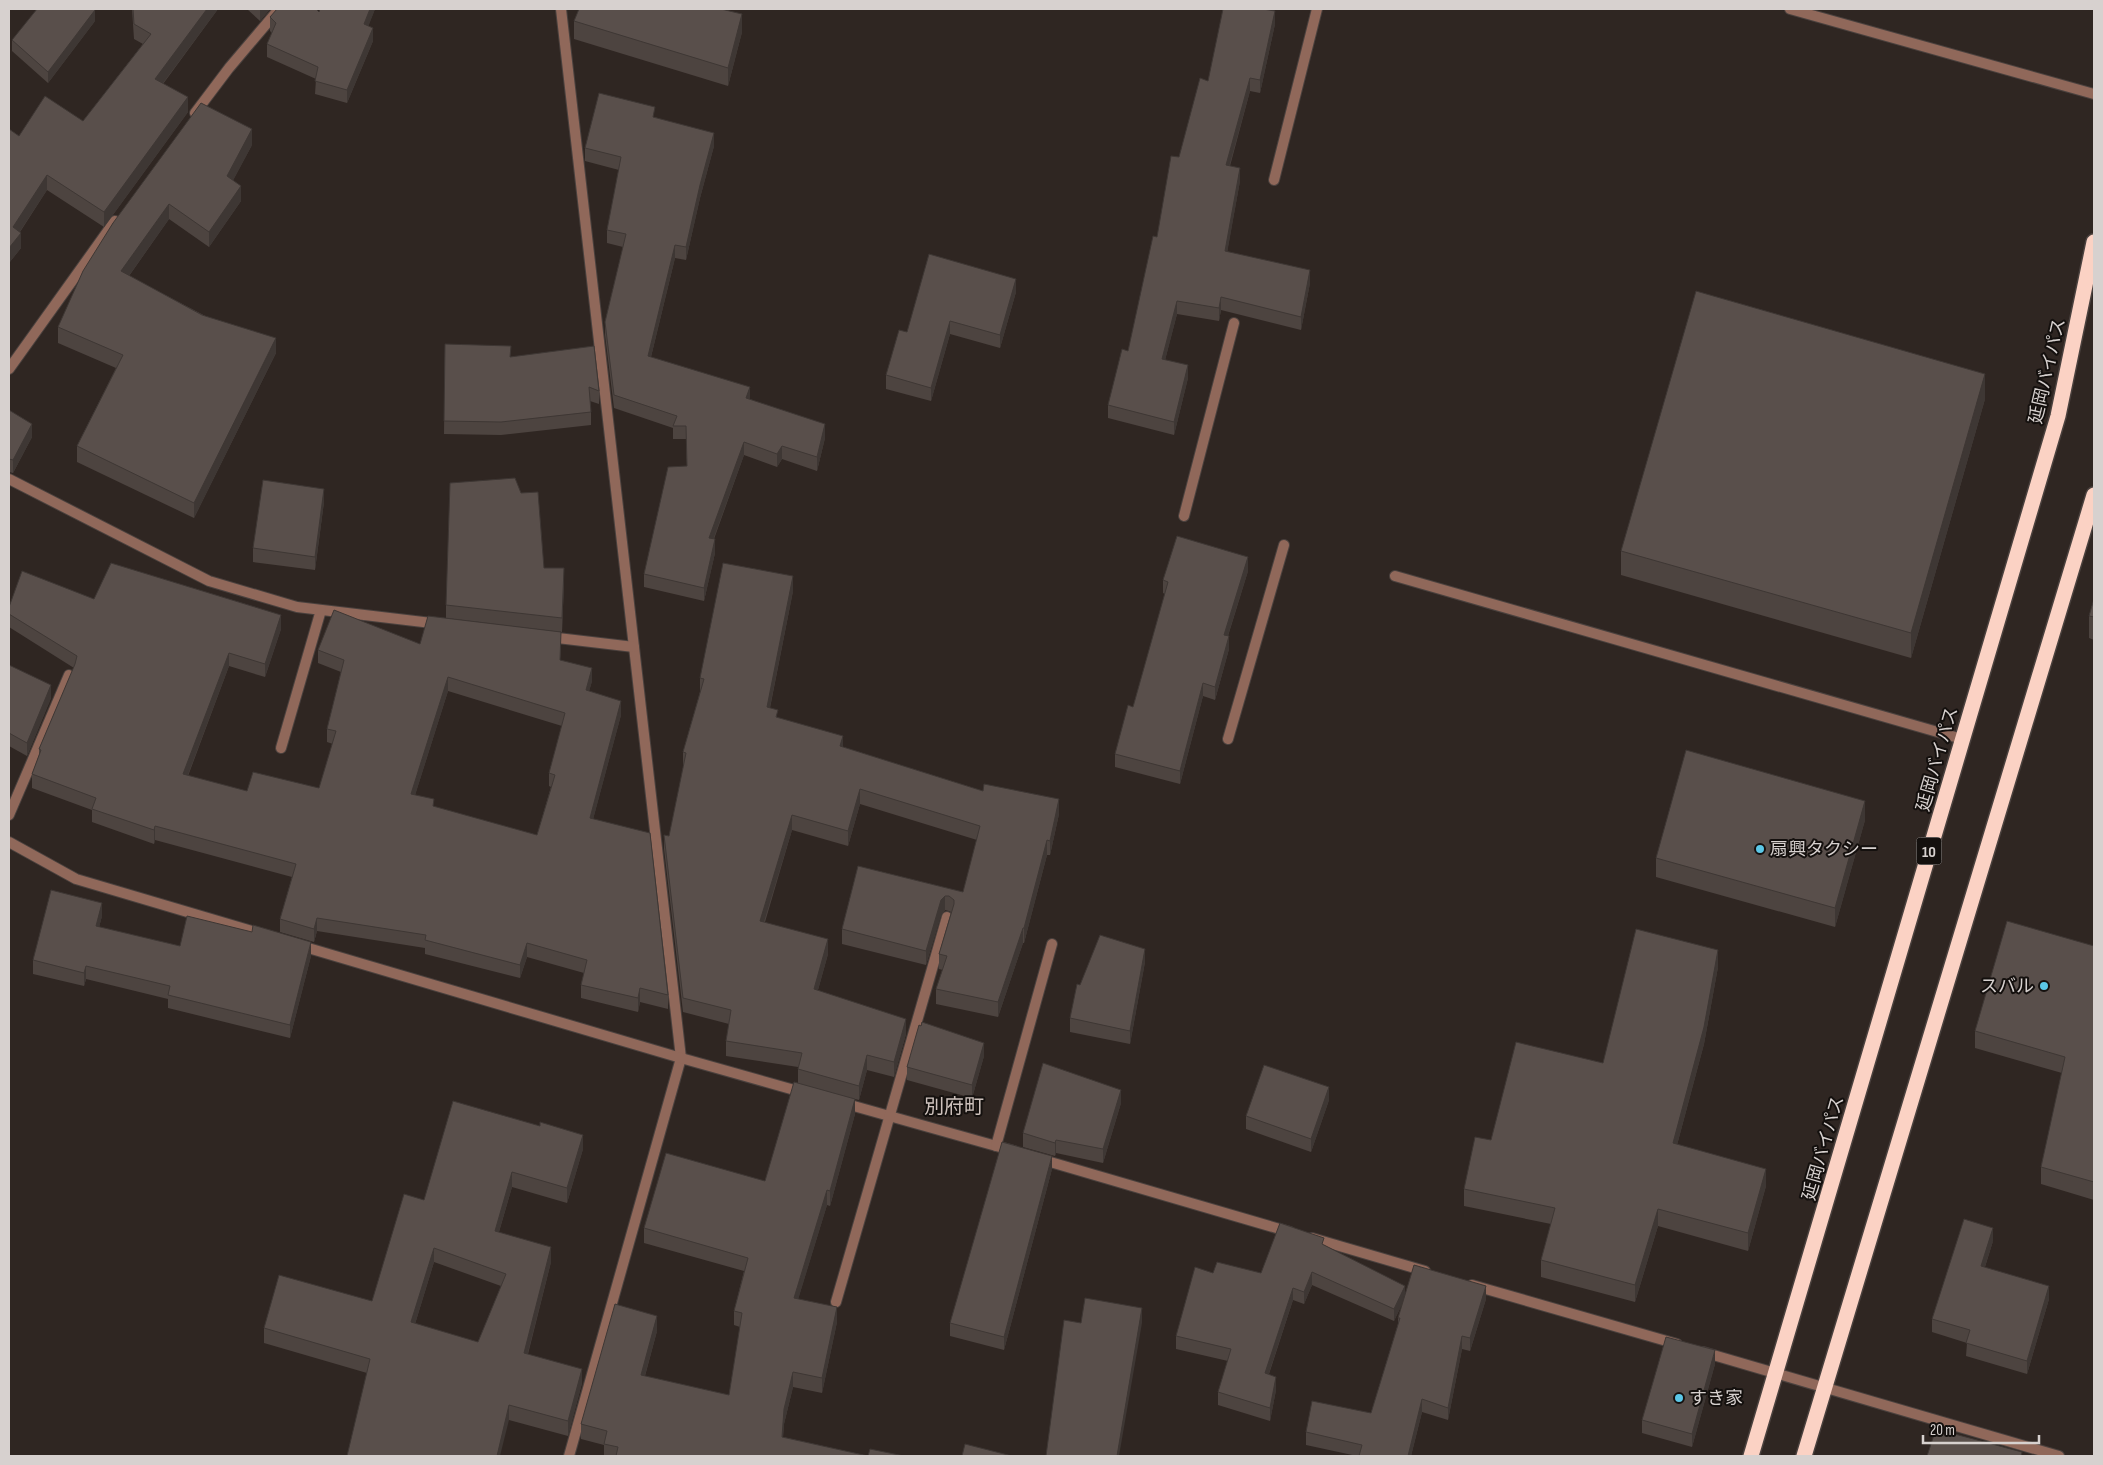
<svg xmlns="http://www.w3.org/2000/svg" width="2103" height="1465" font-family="'Sofia Sans Condensed','Noto Sans JP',sans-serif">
<rect width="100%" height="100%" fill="#2f2622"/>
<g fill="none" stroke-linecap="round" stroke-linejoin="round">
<g stroke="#4a413e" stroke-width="12">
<g id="street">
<path d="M561,9L681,1058L569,1456"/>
<path d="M1790,9L2094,94"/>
<path d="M195,113L229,68L279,9"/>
<path d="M1274,180L1317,9"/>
<path d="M9,369L115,221"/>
<path d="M9,479L209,581L297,607L440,624"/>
<path d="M1184,516L1234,323"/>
<path d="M1395,576L1962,739"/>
<path d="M549,637L634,647"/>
<path d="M1228,739L1284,545"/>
<path d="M281,748L321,610"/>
<path d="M9,815L69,675"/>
<path d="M9,842L76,879L265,935"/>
<path d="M298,945L681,1058L805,1093"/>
<path d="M843,1103L1014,1151"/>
<path d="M996,1146L1052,944"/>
<path d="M1040,1159L1290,1232"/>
<path d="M1312,1238L1425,1271"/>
<path d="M1472,1285L1677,1344"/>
<path d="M836,1302L947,917"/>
<path d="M1703,1352L2059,1456"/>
</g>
</g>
<g stroke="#4a413e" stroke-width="18">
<g id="highway">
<path d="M1751,1456L2058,416L2094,242"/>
<path d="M1804,1456L2094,495"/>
</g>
</g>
<use href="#street" stroke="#90685a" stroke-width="10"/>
<use href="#highway" stroke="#fbd2c4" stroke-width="15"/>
</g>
<g fill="#4d4440" fill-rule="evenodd">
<path d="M132,9H218L163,84L188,112L104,227L47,190L20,232L21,248L9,263V129L19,136L83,121L143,44L134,39Z"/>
<path d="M247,9H270L260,21Z"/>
<path d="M320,9H375L368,26L373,41L347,103L315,94L316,79L267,57V44L272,33L270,31V17L319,12Z"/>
<path d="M95,21L48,83L12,51V40Z"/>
<path d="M574,21L742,32L728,86L574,39Z"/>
<path d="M1275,24L1260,93L1250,91L1230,166L1240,181L1227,252L1310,283L1301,330L1221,310L1219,321L1177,314L1165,360L1188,378L1174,435L1108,418V405L1128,351L1157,237L1179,157L1208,81Z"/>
<path d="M655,117L714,146L700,198L686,260L675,258L651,357L750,399L825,438L817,471L782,459L777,467L744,455L714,539L715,553L704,601L644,587V574L687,466L686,439H673V428L614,408L605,335V322L623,247L607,243V230L619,170L585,161V148Z"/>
<path d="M252,145L233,180L241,201L209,247L169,219L129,276L276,353L194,518L77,462V446L116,368L58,343V327L113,223Z"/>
<path d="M1016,292L1000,348L950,334L931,401L886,389V375L907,332Z"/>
<path d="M445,344L511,357L599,391V404L590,401L591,412V425L501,435L444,434Z"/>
<path d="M1985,399L1911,658L1621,575V551Z"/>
<path d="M9,410L32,437L13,473L9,472Z"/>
<path d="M324,502L315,570L253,562V548Z"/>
<path d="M544,568L564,582L562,632L446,618V605Z"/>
<path d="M1248,571L1228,636L1229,649L1215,700L1203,696L1180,784L1115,767V754L1133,707L1165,594L1163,593V580Z"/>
<path d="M793,591L770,708L778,718L843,747L983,791L1059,814L1050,855H1047L1024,943H1023L998,1017L936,1004V989L943,970L939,969V954L951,912L949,911L945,910L941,915L926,965L842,944V929L858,866L963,892L977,840L860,804L848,846L792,830L765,922L828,954L818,990L906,1034L894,1077L867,1070L859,1100L855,1099V1114L830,1206L827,1205L798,1299L837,1322L822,1393L793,1387L784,1424L783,1437L868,1456H604V1445L581,1439V1424L657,1331L645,1376L729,1395L740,1327L734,1325V1311L744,1271L644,1243V1228L765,1181L798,1083V1067L726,1056V1041L729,1024L683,1012L664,849V835L669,836L684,767H683V752L700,692V678Z"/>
<path d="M94,599L281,629L265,677L229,666L188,776L247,791L319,788L333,744L327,742V729L341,672L318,663V650L420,644L561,645L560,660L592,681L589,691L621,715L593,819L668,995V1009L640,1002L638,1012L581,998V985L584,973L527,957L520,978L425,954V948L317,931L314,942L280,932V919L292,877L155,840L154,844L92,822V810L32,788V774L39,755V749L74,668L9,627V607ZM448,691L562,726L549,773V786L551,787L537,835L434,807L415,795Z"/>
<path d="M2094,599V640L2089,638V616Z"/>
<path d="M9,665L51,698L27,756L9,746Z"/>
<path d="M1865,820L1835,927L1656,877V858Z"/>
<path d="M102,916L99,927L180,946L311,956L290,1038L168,1008V999L86,979L84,986L33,974V960Z"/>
<path d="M2094,946V1200L2041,1184V1167L2062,1073L1975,1048V1031Z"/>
<path d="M1145,962L1130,1044L1070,1032V1018L1080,985Z"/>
<path d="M1718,967L1704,1044L1677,1145L1766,1186L1748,1251L1658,1226L1635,1302L1541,1277V1260L1551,1224L1464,1206V1189L1491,1140L1603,1063Z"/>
<path d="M984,1056L972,1098L907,1080V1067Z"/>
<path d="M1329,1100L1311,1152L1246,1129V1116Z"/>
<path d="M1121,1103L1103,1163L1056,1153L1055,1156L1023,1147V1133Z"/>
<path d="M583,1149L567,1203L512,1187L499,1232L551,1262L528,1354L582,1383L568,1436L509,1420L367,1373L264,1343V1328L372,1301L424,1200ZM434,1262L501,1286L478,1342L415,1324Z"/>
<path d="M1052,1169L1004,1350L950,1336V1323Z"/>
<path d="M1993,1241L1985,1267L2049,1299L2027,1374L1966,1356L1967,1343L1932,1332V1319Z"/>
<path d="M1324,1245L1405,1296L1486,1299L1470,1351L1462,1349L1448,1420L1422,1412L1411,1456H1357L1306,1445V1432L1371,1413L1398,1324V1318L1403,1302L1394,1321L1312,1285L1304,1304L1293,1300L1269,1374L1276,1390L1270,1421L1218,1405V1392L1228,1361L1176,1349V1336L1213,1273H1261Z"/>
<path d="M1715,1364L1692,1447L1642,1433V1420Z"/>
</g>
<g fill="#3e3734">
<path d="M207,9H218L155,94V79Z"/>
<path d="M260,9H270L260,21Z"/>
<path d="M370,9H375L364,38V24Z"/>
<path d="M95,10V21L48,83V72Z"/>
<path d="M1275,11V24L1260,93V80Z"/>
<path d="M742,14V32L728,86V68Z"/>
<path d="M373,28V41L347,103V90Z"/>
<path d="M1250,78V91L1226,178V165Z"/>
<path d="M188,97V112L104,227V212Z"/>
<path d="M252,129V145L227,192V176Z"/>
<path d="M714,133V146L700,198L686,260V247L700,185Z"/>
<path d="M1240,168V181L1225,265V251Z"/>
<path d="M47,175V190L13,242V227Z"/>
<path d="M241,186V201L209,247V232Z"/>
<path d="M169,204V219L121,287V271Z"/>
<path d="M21,233V248L9,263V248Z"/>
<path d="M675,245V258L648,369V356Z"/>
<path d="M1310,270V283L1301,330V317Z"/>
<path d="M1016,279V292L1000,348V335Z"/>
<path d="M1221,297V310L1219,321V308Z"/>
<path d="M1177,301V314L1162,372V359Z"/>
<path d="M950,321V334L931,401V388Z"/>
<path d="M276,338V353L194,518V503Z"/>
<path d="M1188,365V378L1174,435V422Z"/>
<path d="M1985,374V399L1911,658V633Z"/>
<path d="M750,387V400L746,398Z"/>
<path d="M32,424V437L13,473V460Z"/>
<path d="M825,424V438L817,471V457Z"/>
<path d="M744,442V455L709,551V538Z"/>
<path d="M782,446V459L777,467V454Z"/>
<path d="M324,489V502L315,570V557Z"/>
<path d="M715,539V553L704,601V588Z"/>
<path d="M1248,557V571L1224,648V635Z"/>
<path d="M564,568V582L562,632V618Z"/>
<path d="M793,576V591L767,722V707Z"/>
<path d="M281,615V629L265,677V664Z"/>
<path d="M1229,636V649L1215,700V687Z"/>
<path d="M229,653V666L183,788V774Z"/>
<path d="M592,668V681L586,703V690Z"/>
<path d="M448,677V691L411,808V794Z"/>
<path d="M1203,683V696L1180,784V771Z"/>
<path d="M51,685V698L27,756V743Z"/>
<path d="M621,701V715L590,831V818Z"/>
<path d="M843,736V751L840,746Z"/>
<path d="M860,789V804L848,846V831Z"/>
<path d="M1059,799V814L1050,855V841Z"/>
<path d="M1865,801V820L1835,927V908Z"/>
<path d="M792,815V830L760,935V921Z"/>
<path d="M155,826V840L154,844V830Z"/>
<path d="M1047,840V855L1024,943V928Z"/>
<path d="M945,896V910L941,915L926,965V951L941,900Z"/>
<path d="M102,903V916L96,939V926Z"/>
<path d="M317,918V931L314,942V929Z"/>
<path d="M1023,928V943L998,1017V1002Z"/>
<path d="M828,939V954L814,1004V989Z"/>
<path d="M311,942V956L290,1038V1025Z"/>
<path d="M527,943V957L520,978V965Z"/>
<path d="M1145,949V962L1130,1044V1031Z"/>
<path d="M1718,950V967L1704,1044L1673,1160V1143Z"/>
<path d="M86,966V979L84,986V973Z"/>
<path d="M640,988V1002L638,1012V998Z"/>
<path d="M906,1019V1034L894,1077V1062Z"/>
<path d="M984,1043V1056L972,1098V1085Z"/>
<path d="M867,1055V1070L859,1100V1086Z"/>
<path d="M1329,1087V1100L1311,1152V1139Z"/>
<path d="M1121,1090V1103L1103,1163V1149Z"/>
<path d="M855,1099V1114L830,1206V1191Z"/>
<path d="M583,1135V1149L567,1203V1188Z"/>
<path d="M1056,1140V1153L1055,1156V1143Z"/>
<path d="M1052,1156V1169L1004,1350V1337Z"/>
<path d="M1766,1169V1186L1748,1251V1233Z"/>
<path d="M512,1172V1187L495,1245V1231Z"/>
<path d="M827,1190V1205L794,1313V1298Z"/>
<path d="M1658,1209V1226L1635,1302V1285Z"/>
<path d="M1993,1228V1241L1981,1279V1266Z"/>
<path d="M551,1247V1262L524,1368V1353Z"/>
<path d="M434,1248V1262L411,1337V1322Z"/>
<path d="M1312,1272V1285L1304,1304V1292Z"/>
<path d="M1405,1286V1298L1394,1321V1309Z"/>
<path d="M1486,1286V1299L1470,1351V1338Z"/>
<path d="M2049,1286V1299L2027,1374V1361Z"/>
<path d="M1293,1288V1300L1265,1385V1373Z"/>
<path d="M837,1307V1322L822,1393V1378Z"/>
<path d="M1142,1308V1323L1119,1456H1117Z"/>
<path d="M657,1316V1331L641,1390V1375Z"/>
<path d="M1462,1336V1349L1448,1420V1408Z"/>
<path d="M1715,1350V1364L1692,1447V1434Z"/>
<path d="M582,1369V1383L568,1436V1421Z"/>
<path d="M793,1372V1387L784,1424L782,1452V1437L784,1409Z"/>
<path d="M1276,1377V1390L1270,1421V1408Z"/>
<path d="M1422,1399V1412L1411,1456H1408Z"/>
<path d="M509,1405V1420L500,1456H497Z"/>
</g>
<g fill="#594f4b" stroke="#3e3734" fill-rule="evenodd">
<path d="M37,9H95V10L48,72L12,40Z"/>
<path d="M133,9H207L155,79L188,97L104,212L47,175L13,227L21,233L9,248V129L19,136L45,96L83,121L151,34L134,24Z"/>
<path d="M277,9H316L319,12L320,9H370L364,24L373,28L347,90L315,81L318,67L267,44L276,23L270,17Z"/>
<path d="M579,9H721L742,14L728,68L574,21Z"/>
<path d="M1223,9H1263L1275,11L1260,80L1250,78L1226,165L1240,168L1225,251L1310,270L1301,317L1221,297L1219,308L1177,301L1162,359L1188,365L1174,422L1108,405L1122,349L1128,351L1153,236L1157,237L1171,156L1179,157L1200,78L1208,81Z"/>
<path d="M599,93L655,107L653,117L714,133L700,185L686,247L675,245L648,356L750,387L746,398L825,424L817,457L782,446L777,454L744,442L709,538L715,539L704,588L644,574L668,467L687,466L686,426H673L677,416L614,395L605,322L626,234L607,230L621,157L585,148Z"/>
<path d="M201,103L252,129L227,176L241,186L209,232L169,204L121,271L202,315L276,338L194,503L77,446L123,355L58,327L83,271L113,223Z"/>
<path d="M929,254L1016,279L1000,335L950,321L931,388L886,375L899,330L907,332Z"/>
<path d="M1696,291L1985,374L1911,633L1621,551Z"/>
<path d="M445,344L511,346L510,357L594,346L599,391L589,387L591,412L501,422L444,421Z"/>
<path d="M9,410L32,424L13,460L9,459Z"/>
<path d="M515,478L521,493L538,492L544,568H564L562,618L446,605L450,483Z"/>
<path d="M263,480L324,489L315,557L253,548Z"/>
<path d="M1177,536L1248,557L1224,635L1229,636L1215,687L1203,683L1180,771L1115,754L1128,705L1133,707L1168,582L1163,580Z"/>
<path d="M111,563L281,615L265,664L229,653L183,774L247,791L253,772L319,788L336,731L327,729L344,660L318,650L334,610L420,644L428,616L561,632L560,660L592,668L586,690L621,701L590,818L650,833L668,995L640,988L638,998L581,985L587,960L527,943L520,965L425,940L426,935L317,918L314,929L280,919L296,864L155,826L154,830L92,809L96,798L32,774L41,750L39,749L75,664L77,656L9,614V607L22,571L94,599ZM448,677L565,713L549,773L555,775L537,835L433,806L434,799L411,794Z"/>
<path d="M723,563L793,576L767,707L778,710L776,717L843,736L840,746L983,791L984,784L1059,799L1050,841L1047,840L1024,928H1023L998,1002L936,989L947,956L939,954L954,904V900L949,896H945L941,900L926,951L842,929L858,866L963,892L980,826L860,789L848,831L792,815L760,921L828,939L814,989L906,1019L894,1062L867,1055L859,1086L798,1069L802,1053L726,1041L731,1010L683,998L664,835L669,836L686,753L683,752L704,679L700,678Z"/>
<path d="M2094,599V617L2089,616Z"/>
<path d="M9,665L51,685L27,743L9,733Z"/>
<path d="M1686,750L1865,801L1835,908L1656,858Z"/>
<path d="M51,890L102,903L96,926L180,946L187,916L252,932L253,925L311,942L290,1025L168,995L170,986L86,966L84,973L33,960Z"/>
<path d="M2007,921L2094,946V1182L2041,1167L2065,1057L1975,1031Z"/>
<path d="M1636,929L1718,950L1704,1027L1673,1143L1766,1169L1748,1233L1658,1209L1635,1285L1541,1260L1555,1208L1464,1189L1475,1137L1491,1140L1516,1042L1603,1063Z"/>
<path d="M1100,935L1145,949L1130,1031L1070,1018L1077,984L1080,985Z"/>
<path d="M922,1022L984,1043L972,1085L907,1067L919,1025L921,1026Z"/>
<path d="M1043,1063L1121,1090L1103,1149L1056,1140L1055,1143L1023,1133Z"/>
<path d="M1264,1065L1329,1087L1311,1139L1246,1116Z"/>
<path d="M794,1082L855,1099L830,1191L827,1190L794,1298L837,1307L822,1378L793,1372L784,1409L782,1437L868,1456H616L618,1447L604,1444L607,1431L581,1424L615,1304L657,1316L641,1375L729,1395L742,1313L734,1311L748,1258L644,1228L666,1153L765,1181Z"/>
<path d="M453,1101L540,1126V1122L583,1135L567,1188L512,1172L495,1231L551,1247L524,1353L582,1369L568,1421L509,1405L497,1456H347L370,1359L264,1328L279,1275L372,1301L404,1194L424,1200ZM434,1248L506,1274L478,1342L411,1322Z"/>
<path d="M1002,1142L1052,1156L1004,1337L950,1323Z"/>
<path d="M1964,1219L1993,1228L1981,1266L2049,1286L2027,1361L1966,1343L1970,1330L1932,1319Z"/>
<path d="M1280,1223L1324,1238L1322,1244L1405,1286L1394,1309L1312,1272L1304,1292L1293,1288L1265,1373L1276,1377L1270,1408L1218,1392L1231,1349L1176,1336L1195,1267L1213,1273L1217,1262L1261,1273Z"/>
<path d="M1414,1265L1486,1286L1470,1338L1462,1336L1448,1408L1422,1399L1408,1456H1359L1362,1445L1306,1432L1312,1401L1371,1413L1400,1318H1398Z"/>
<path d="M1085,1298L1142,1308L1117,1456H1046L1064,1320L1081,1323Z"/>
<path d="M1666,1337L1715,1350L1692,1434L1642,1420Z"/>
<path d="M1936,1429L2022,1452L2021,1456H1927Z"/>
<path d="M965,1444L1012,1456H962Z"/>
<path d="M870,1449L904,1456H868Z"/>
</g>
<g fill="#5bc7e7" stroke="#14100e" stroke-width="2">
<circle cx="1760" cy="849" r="5"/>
<circle cx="2044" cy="986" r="5"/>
<circle cx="1679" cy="1398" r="5"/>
</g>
<g text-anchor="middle" stroke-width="4" stroke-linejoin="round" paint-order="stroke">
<rect fill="#14100e" stroke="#9c9795" stroke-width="1" x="1916.5" y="837.5" width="25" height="27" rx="4"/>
<g font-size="16" font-weight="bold" fill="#d7d1cf">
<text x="1929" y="857">10</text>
</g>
<g font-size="18" fill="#d7d1cf" stroke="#14100e">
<text transform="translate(2047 371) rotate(-77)" y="6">延岡バイパス</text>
<text transform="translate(1937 759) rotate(-74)" y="6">延岡バイパス</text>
<text transform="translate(1823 1148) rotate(-74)" y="6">延岡バイパス</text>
</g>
<g font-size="18" fill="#d7d1cf" stroke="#14100e" text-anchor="start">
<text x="1770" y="855">扇興タクシー</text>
<text x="2034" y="992" text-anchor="end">スバル</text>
<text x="1689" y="1404">すき家</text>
</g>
<g font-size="20" fill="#cec2bd" stroke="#14100e">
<text x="954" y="1113">別府町</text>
</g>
</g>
<rect width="2103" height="1465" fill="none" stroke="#d7d1cf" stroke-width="20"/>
<path d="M1923 1435v8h116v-8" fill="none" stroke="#d7d1cf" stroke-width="2.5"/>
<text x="1930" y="1435" font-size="15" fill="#d7d1cf" stroke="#14100e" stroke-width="4" paint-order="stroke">20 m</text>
</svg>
